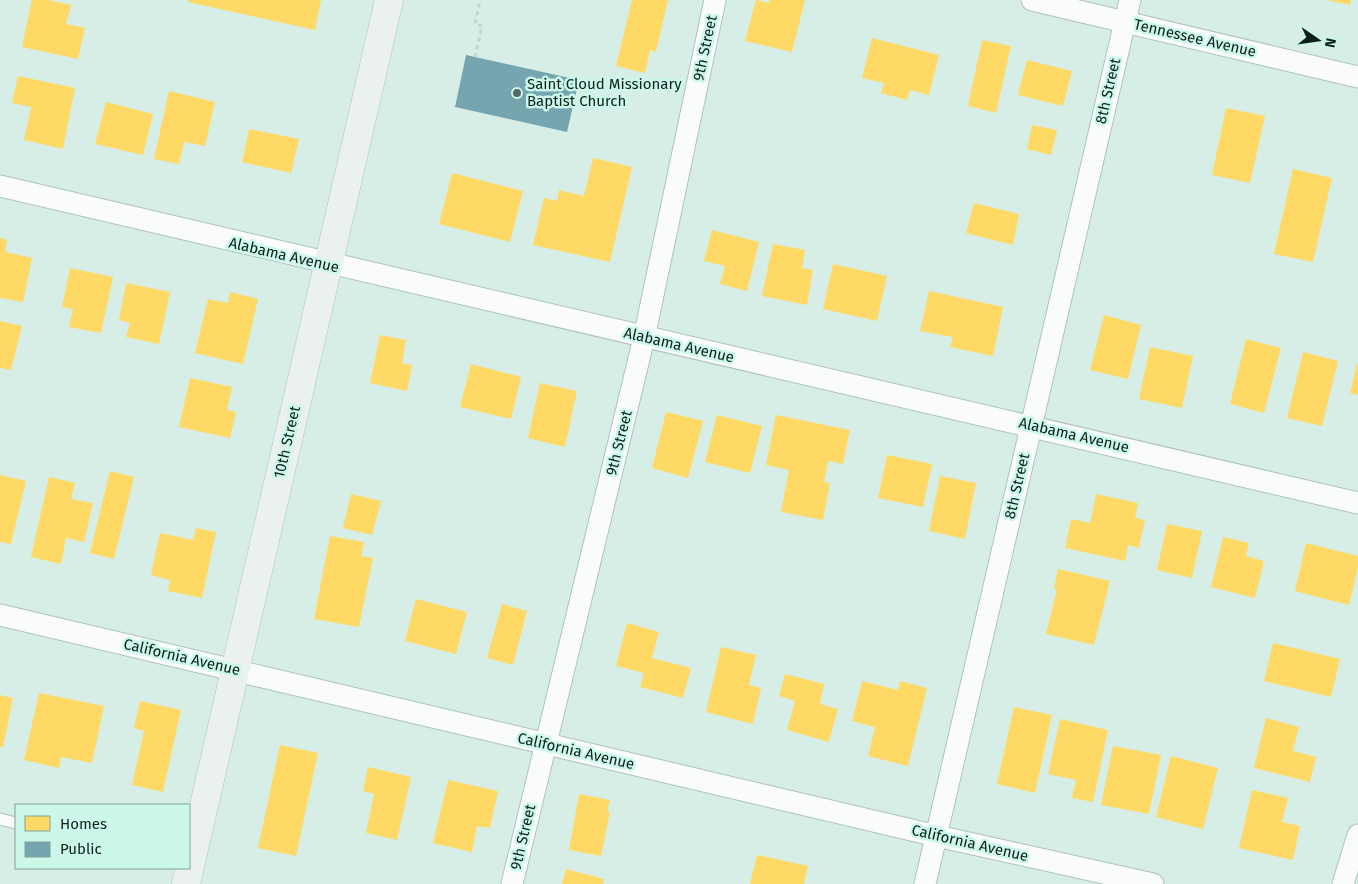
<svg xmlns="http://www.w3.org/2000/svg" width="1358" height="884" font-family="'Fira Sans',sans-serif">
<rect width="100%" height="100%" fill="#d6eee6"/>
<g fill="#ffd966">
<path d="M32,0H48L71,5L66,24L85,28L78,59L22,47Z"/>
<path d="M189,0H321L315,30L188,2Z"/>
<path d="M632,0H668L656,52L650,50L645,73L616,66Z"/>
<path d="M756,0L769,3L770,0H805L792,52L745,41Z"/>
<path d="M1327,0H1351L1350,5Z"/>
<path d="M872,38L939,55L929,95L910,90L907,100L881,93L884,83L862,78Z"/>
<path d="M982,40L1011,46L996,113L968,106Z"/>
<path d="M1027,60L1072,71L1063,106L1018,95Z"/>
<path d="M18,76L75,88L63,149L24,140L31,107L12,103Z"/>
<path d="M169,91L215,102L205,146L184,142L179,164L154,159Z"/>
<path d="M106,102L153,114L143,155L95,144Z"/>
<path d="M1226,108L1265,116L1250,183L1212,175Z"/>
<path d="M1032,125L1057,130L1051,155L1027,149Z"/>
<path d="M249,129L299,139L291,173L242,162Z"/>
<path d="M593,158L632,167L610,262L533,245L544,198L557,201L559,190L584,196Z"/>
<path d="M1293,169L1332,178L1313,262L1274,254Z"/>
<path d="M452,173L523,191L510,242L439,224Z"/>
<path d="M974,203L1019,214L1013,245L966,233Z"/>
<path d="M712,230L759,242L747,291L720,284L725,266L704,261Z"/>
<path d="M0,238L7,240L5,252L32,258L23,302L0,298Z"/>
<path d="M773,244L805,250L802,268L813,270L807,305L762,296Z"/>
<path d="M833,264L887,276L877,321L823,309Z"/>
<path d="M70,268L113,277L101,333L69,327L73,309L62,307Z"/>
<path d="M126,283L170,292L159,344L126,337L130,323L119,320Z"/>
<path d="M929,291L1003,307L993,356L950,347L953,337L920,331Z"/>
<path d="M230,292L258,299L243,364L195,353L208,299L228,303Z"/>
<path d="M1104,315L1141,325L1128,379L1090,370Z"/>
<path d="M0,321L22,326L11,370L0,368Z"/>
<path d="M380,335L406,340L402,363L412,365L407,391L370,383Z"/>
<path d="M1246,339L1281,348L1264,413L1230,404Z"/>
<path d="M1150,347L1193,356L1182,408L1139,399Z"/>
<path d="M1303,352L1338,361L1322,426L1287,418Z"/>
<path d="M471,364L521,377L511,419L460,407Z"/>
<path d="M1357,364H1358V395L1350,393Z"/>
<path d="M190,378L232,387L227,410L236,412L230,438L179,427Z"/>
<path d="M540,383L577,391L565,447L528,438Z"/>
<path d="M666,412L703,421L688,478L652,468Z"/>
<path d="M717,415L762,426L750,473L705,462Z"/>
<path d="M776,415L850,430L843,464L828,461L824,482L830,483L823,520L781,512L789,470L766,465Z"/>
<path d="M887,455L932,464L923,507L878,498Z"/>
<path d="M110,471L134,477L114,559L90,553Z"/>
<path d="M0,475L26,481L11,544L0,542Z"/>
<path d="M940,476L976,483L965,539L929,531Z"/>
<path d="M49,477L75,483L71,499L93,503L84,542L66,538L61,564L31,557Z"/>
<path d="M351,494L381,501L372,535L343,528Z"/>
<path d="M1096,494L1138,503L1135,518L1145,520L1139,548L1128,545L1125,561L1065,548L1071,519L1090,523Z"/>
<path d="M1167,524L1202,531L1192,578L1157,570Z"/>
<path d="M196,528L216,532L202,598L168,591L170,580L151,575L160,533L193,540Z"/>
<path d="M330,536L364,542L361,556L373,558L359,627L314,619Z"/>
<path d="M1223,537L1249,543L1246,556L1264,561L1255,598L1211,587Z"/>
<path d="M1306,543L1358,556V567L1349,605L1295,591Z"/>
<path d="M1058,569L1110,581L1094,645L1046,634L1057,589H1054Z"/>
<path d="M416,599L467,612L456,654L405,641Z"/>
<path d="M502,604L527,611L513,665L487,658Z"/>
<path d="M627,623L659,632L652,658L691,668L683,698L640,687L644,673L616,666Z"/>
<path d="M1273,643L1340,659L1331,697L1264,681Z"/>
<path d="M721,647L756,655L749,685L761,688L753,724L706,712Z"/>
<path d="M785,674L824,684L820,704L838,709L829,742L787,730L795,701L779,696Z"/>
<path d="M862,681L898,690L900,681L927,688L908,766L868,756L875,727L852,721Z"/>
<path d="M39,693L104,706L92,763L61,757L59,768L24,760Z"/>
<path d="M0,695L13,698L3,747H0Z"/>
<path d="M140,701L181,710L163,792L132,785L144,731L134,728Z"/>
<path d="M1014,707L1052,715L1035,793L997,784Z"/>
<path d="M1266,718L1299,727L1293,751L1316,757L1310,782L1254,768Z"/>
<path d="M1060,719L1108,730L1093,802L1072,798L1076,780L1048,774Z"/>
<path d="M280,745L318,753L296,856L258,848Z"/>
<path d="M1113,746L1161,755L1149,814L1101,805Z"/>
<path d="M1171,756L1218,768L1203,829L1156,817Z"/>
<path d="M368,767L411,777L397,840L366,833L374,794L363,791Z"/>
<path d="M448,780L498,791L490,828L477,826L472,852L433,843Z"/>
<path d="M1252,790L1288,798L1282,822L1300,826L1293,860L1239,848Z"/>
<path d="M579,794L610,800L607,811L610,812L601,856L569,850Z"/>
<path d="M757,855L808,866L804,884H750Z"/>
<path d="M566,869L604,879L603,884H562Z"/>
</g>
<path fill="#76a5af" d="M466,55L579,80L567,132L455,107Z"/>
<g fill="none" stroke-linecap="round" stroke-linejoin="round">
<g stroke="#afc2bc" stroke-width="13">
<path id="lane" d="M0,819L16,823"/>
</g>
<g stroke="#afc2bc" stroke-width="23">
<g id="street">
<path d="M1032,0L1358,77"/>
<path d="M0,186C452,295 906,395 1358,503"/>
<path d="M0,615L937,836L1153,884"/>
<path d="M512,884L644,338L715,0"/>
<path d="M925,884L1130,0"/>
<path d="M1343,884L1358,835"/>
</g>
</g>
<g stroke="#afc2bc" stroke-width="29">
<path id="secondary" d="M186,884L389,0"/>
</g>
<path stroke="#c9d0ce" stroke-width="3" stroke-dasharray="4 4" stroke-linecap="butt" d="M475,57L482,26L475,24L480,0"/>
<use href="#lane" stroke="#f9fcfb" stroke-width="11"/>
<use href="#street" stroke="#f9fcfb" stroke-width="21"/>
<use href="#secondary" stroke="#eaf1ef" stroke-width="28"/>
</g>
<circle fill="#556862" stroke="#ccf8ea" stroke-width="2" cx="517" cy="93" r="5"/>
<g text-anchor="middle" stroke-width="5" stroke-linejoin="round" paint-order="stroke">
<g font-size="15" fill="#0f201b" stroke="#ccf8ea">
<text transform="translate(1195 38) rotate(13)" y="5">Tennessee Avenue</text>
<text transform="translate(705 48) rotate(-78)" y="5">9th Street</text>
<text transform="translate(1108 91) rotate(-77)" y="5">8th Street</text>
<text transform="translate(284 255) rotate(13)" y="5">Alabama Avenue</text>
<text transform="translate(679 345) rotate(13)" y="5">Alabama Avenue</text>
<text transform="translate(1074 435) rotate(13)" y="5">Alabama Avenue</text>
<text transform="translate(287 442) rotate(-77)" y="5">10th Street</text>
<text transform="translate(619 443) rotate(-76)" y="5">9th Street</text>
<text transform="translate(1017 486) rotate(-77)" y="5">8th Street</text>
<text transform="translate(182 657) rotate(13)" y="5">California Avenue</text>
<text transform="translate(576 751) rotate(13)" y="5">California Avenue</text>
<text transform="translate(523 837) rotate(-77)" y="5">9th Street</text>
<text transform="translate(970 843) rotate(13)" y="5">California Avenue</text>
</g>
<g font-size="15" fill="#0f201b" stroke="#ccf8ea" text-anchor="start">
<text x="527" y="89">Saint Cloud Missionary<tspan x="527" dy="17">Baptist Church</tspan></text>
</g>
</g>
<rect x="15" y="804" width="175" height="65" fill="#ccf8ea" stroke="#80a297"/>
<rect x="25" y="816" width="25" height="15" fill="#ffd966" stroke="#80a297"/>
<text x="60" y="829" font-size="15" fill="#0f201b">Homes</text>
<rect x="25" y="842" width="25" height="15" fill="#76a5af" stroke="#80a297"/>
<text x="60" y="854" font-size="15" fill="#0f201b">Public</text>
<g transform="translate(1318 40) rotate(103)" stroke="#ccf8ea" stroke-width="4" paint-order="stroke">
<path d="M0-4L9 19L0 12L-9 19Z" fill="#0f201b"/>
<text y="-8" font-size="14" font-weight="bold" text-anchor="middle" fill="#0f201b">N</text>
</g>
</svg>
